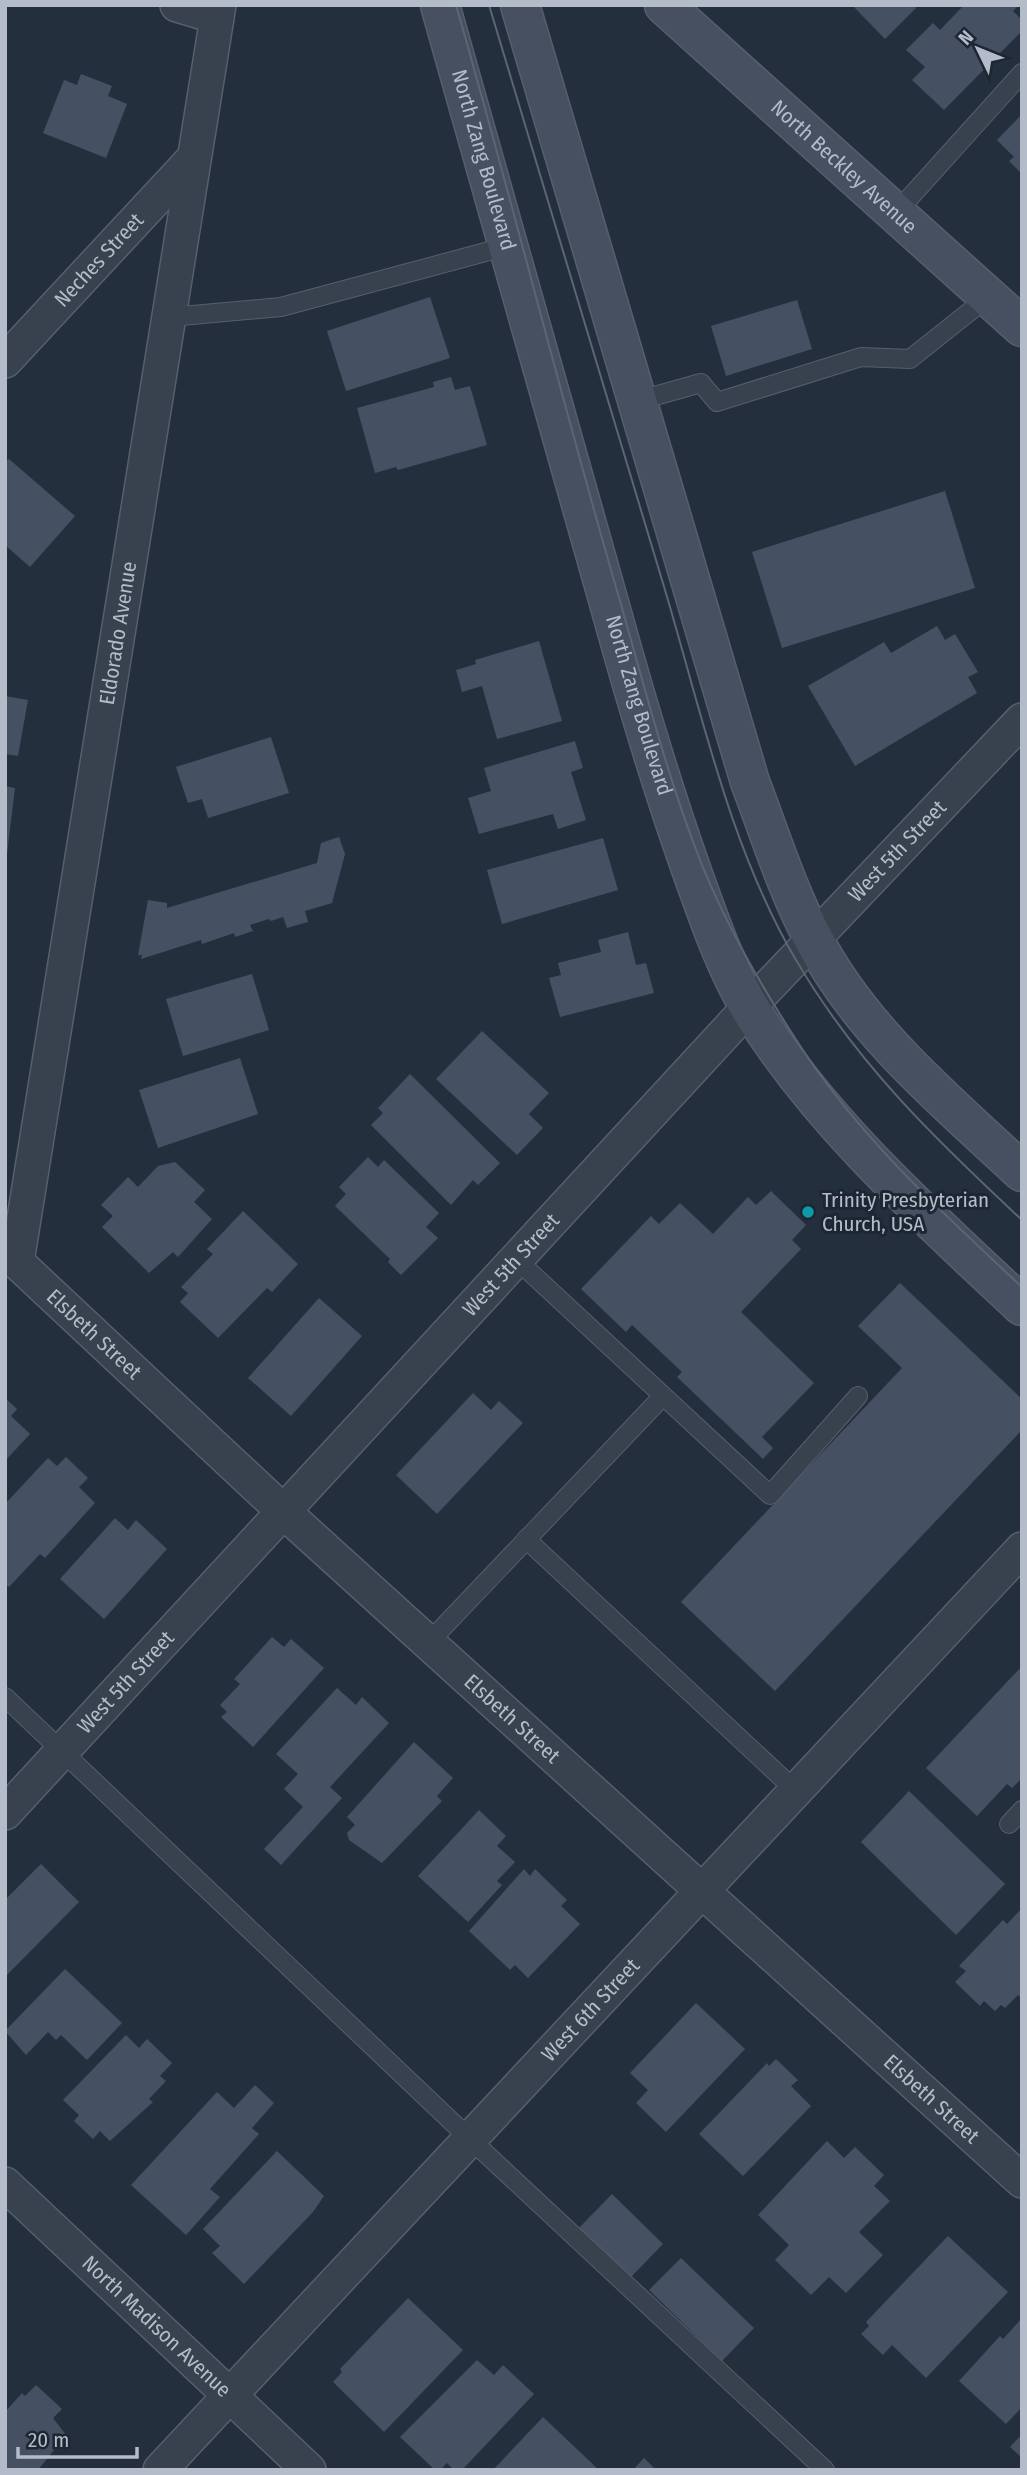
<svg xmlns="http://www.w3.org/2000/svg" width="1027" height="2475" font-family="'Fira Sans Condensed',sans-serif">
<rect width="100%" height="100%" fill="#242f3e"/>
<g fill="#455162">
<path d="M852,5H914L916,8L885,39Z"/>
<path d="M964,5H1019L1013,11L1022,20V31L944,110L912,80L925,67L906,50L933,23L940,30Z"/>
<path d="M81,74L112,86L108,96L127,104L106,158L43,133L64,80L77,85Z"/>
<path d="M1022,114V174L1009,161L1014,157L997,140Z"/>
<path d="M430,297L450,358L346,391L327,331Z"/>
<path d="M797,300L812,349L726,376L711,326Z"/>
<path d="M451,377L455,390L470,386L487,445L398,470L396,467L375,473L357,408L434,387L433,382Z"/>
<path d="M9,459L75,516L30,567L5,545V463Z"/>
<path d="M945,491L975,588L782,648L752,552Z"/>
<path d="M937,626L945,640L955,634L978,672L968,677L977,693L855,766L808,686L884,642L891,653Z"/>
<path d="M539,641L562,721L497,739L482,686L462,692L456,670L476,664L475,660Z"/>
<path d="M5,696L28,700L18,756L5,754Z"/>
<path d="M271,737L289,793L208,818L202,799L188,803L176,767Z"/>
<path d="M575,741L583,768L571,772L586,820L558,829L553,814L479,834L468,798L491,791L484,768Z"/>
<path d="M5,786L15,788L7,854H5Z"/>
<path d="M339,837L345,854L332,903L305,911L308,922L287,928L283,917L271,921L269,919L250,925L253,931L235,937L234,933L202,944L201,940L141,959L142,955H138L148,900L167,903V908L317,863L321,843Z"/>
<path d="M603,838L618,890L502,924L487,870Z"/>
<path d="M628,932L636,965L646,963L654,993L560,1017L549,978L561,975L558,963L601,952L598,940Z"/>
<path d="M252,974L269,1030L183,1056L166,999Z"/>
<path d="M482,1031L549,1093L529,1114L543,1128L517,1155L436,1079Z"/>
<path d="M240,1058L258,1114L158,1148L139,1090Z"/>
<path d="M410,1074L500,1163L478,1185L473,1180L451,1205L371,1125L383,1113L378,1108Z"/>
<path d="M368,1157L378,1167L384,1160L439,1213L426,1227L438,1238L401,1275L388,1262L390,1259L335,1206L346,1194L339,1187Z"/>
<path d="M175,1162L205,1190L194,1202L212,1219L178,1257L173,1252L149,1273L102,1227L113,1216L101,1205L128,1177L138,1187L158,1166Z"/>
<path d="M771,1191L806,1225L792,1240L801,1249L741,1312L814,1383L762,1437L773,1448L763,1459L677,1377L682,1372L632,1325L626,1332L581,1289L651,1216L659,1224L680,1203L713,1234L748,1197L756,1205Z"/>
<path d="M243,1211L298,1264L272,1292L267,1288L218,1338L180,1302L188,1293L181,1287L213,1254L207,1249Z"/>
<path d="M900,1283L1022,1399V1430L775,1691L681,1602L902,1368L858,1326Z"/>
<path d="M319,1298L362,1336L291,1416L248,1378Z"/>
<path d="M473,1393L491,1410L499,1401L523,1423L437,1514L396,1475Z"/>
<path d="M5,1398L17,1409L11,1416L30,1434L5,1461Z"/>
<path d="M66,1457L88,1478L79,1487L95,1503L45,1558L40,1554L9,1587L5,1584V1504L48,1458L57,1466Z"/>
<path d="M115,1518L128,1530L136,1520L167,1549L104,1619L60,1579Z"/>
<path d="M272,1637L284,1647L291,1639L324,1668L253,1747L221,1717L227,1712L220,1705L240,1684L234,1679Z"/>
<path d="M1022,1666V1778L1012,1788L1007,1784L977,1816L926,1768Z"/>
<path d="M337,1688L356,1705L362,1697L389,1723L330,1787L342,1798L281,1865L264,1849L303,1807L284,1789L298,1774L276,1754Z"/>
<path d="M414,1742L453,1778L437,1796L442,1801L382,1863L349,1840L347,1833L355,1825L347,1817Z"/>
<path d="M909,1791L1005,1884L956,1935L861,1842Z"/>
<path d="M479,1810L506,1836L497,1846L515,1862L497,1881L502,1885L468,1922L418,1876Z"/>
<path d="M41,1864L79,1902L5,1977V1900Z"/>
<path d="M524,1869L530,1876L535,1869L567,1900L561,1906L580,1924L528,1978L515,1965L510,1970L469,1931Z"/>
<path d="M1022,1908V1998L1018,1995L1005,2008L1001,2005L995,2011L984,2001L980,2006L955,1982L966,1971L959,1966L1003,1920L1007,1924Z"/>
<path d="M65,1969L122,2023L87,2060L61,2035L56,2040L48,2032L26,2055L5,2031Z"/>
<path d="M696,2003L745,2049L666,2132L636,2103L648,2090L630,2073Z"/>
<path d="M126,2035L139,2048L147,2039L172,2063L160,2076L166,2081L149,2099L153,2102L110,2141L100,2131L93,2139L74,2121L79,2115L63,2100Z"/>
<path d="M776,2059L798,2080L791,2086L811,2106L743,2176L699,2134L767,2063L769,2066Z"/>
<path d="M255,2085L274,2103L252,2128L259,2134L210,2189L220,2197L186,2235L131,2185L217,2092L234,2108Z"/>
<path d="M827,2141L844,2158L855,2147L884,2175L874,2186L890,2201L859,2232L883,2255L846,2293L829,2277L811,2295L775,2260L789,2245L758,2215Z"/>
<path d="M277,2151L324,2196L313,2212L244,2284L212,2253L220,2246L203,2229Z"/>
<path d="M612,2194L663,2244L631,2277L579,2228Z"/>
<path d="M948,2236L1008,2292L926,2378L892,2345L883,2355L861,2334L869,2326L866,2322Z"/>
<path d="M681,2258L754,2328L722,2361L649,2290Z"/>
<path d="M408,2298L463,2350L384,2432L333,2382L342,2372L340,2369Z"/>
<path d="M1022,2318V2407L1006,2424L959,2381L1000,2336L1003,2339Z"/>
<path d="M477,2360L494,2375L503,2365L534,2394L462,2470H454L447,2463L440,2470H435L400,2437Z"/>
<path d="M36,2385L62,2409L53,2418L66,2435L38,2470H5V2412L22,2393L25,2396Z"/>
<path d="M543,2417L599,2470H493Z"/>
<path d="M1022,2434V2458L1010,2447Z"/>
<path d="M644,2458L656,2470H633Z"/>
</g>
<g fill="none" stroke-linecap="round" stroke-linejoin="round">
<g stroke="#565f6c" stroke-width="20">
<g id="lane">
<path d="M894,215L1022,73"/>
<path d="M170,317L281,307L508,246"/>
<path d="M637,401L701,383L717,402L861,357L910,359L988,297"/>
<path d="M517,1260L770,1495L858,1396"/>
<path d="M526,1539L796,1791"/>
<path d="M429,1642L663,1396"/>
<path d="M5,1697L470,2139L825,2470"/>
<path d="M1009,1824L1022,1810"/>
</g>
</g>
<g stroke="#565f6c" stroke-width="36">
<g id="street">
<path d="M177,5L217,17"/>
<path id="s1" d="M5,361L193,159"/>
<path id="s2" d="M5,1251L284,1512L1022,2181"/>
<path id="s3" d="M17,1262L219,5"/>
<path id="s4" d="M5,1813L749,1007L1022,720"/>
<path id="s5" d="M5,2184L309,2470"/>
<path id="s6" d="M160,2470L1022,1549"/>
</g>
</g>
<g stroke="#565f6c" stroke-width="41">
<g id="secondary">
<path id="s7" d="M440,5C497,207 554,409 611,610C635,697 661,784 691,869C708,916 725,967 751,1010C822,1124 924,1214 1022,1306"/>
<path d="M520,5L750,782C770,834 787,890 814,940C862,1032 947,1102 1022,1172"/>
<path id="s8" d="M664,5L1022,327"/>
</g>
</g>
<use href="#lane" stroke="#38414e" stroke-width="18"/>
<use href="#street" stroke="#38414e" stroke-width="33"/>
<use href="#secondary" stroke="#465061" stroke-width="38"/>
<g stroke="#5a6575" stroke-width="2">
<path d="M456,5C513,203 562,403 620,601C644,685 666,772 698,855C723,919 758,981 795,1038C856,1134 939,1210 1022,1287"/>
<path d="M489,5C548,200 606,395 665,590C702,714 730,848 796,960C857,1064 935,1139 1022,1220"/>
</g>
</g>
<circle fill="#0f9aa8" stroke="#1d2633" stroke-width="2.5" cx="808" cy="1212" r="7"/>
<g text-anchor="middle" stroke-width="6" stroke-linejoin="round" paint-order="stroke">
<g font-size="21" fill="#b4bcc9" stroke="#1d2633">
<text dy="7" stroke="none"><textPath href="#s7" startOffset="161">North Zang Boulevard</textPath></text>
<text dy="7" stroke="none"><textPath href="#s8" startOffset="242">North Beckley Avenue</textPath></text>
<text dy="7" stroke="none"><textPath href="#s1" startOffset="138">Neches Street</textPath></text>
<text dy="7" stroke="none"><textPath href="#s3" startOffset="637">Eldorado Avenue</textPath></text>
<text dy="7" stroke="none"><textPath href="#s7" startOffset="728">North Zang Boulevard</textPath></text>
<text dy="7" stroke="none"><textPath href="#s4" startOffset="1312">West 5th Street</textPath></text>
<text dy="7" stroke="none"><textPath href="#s4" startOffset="746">West 5th Street</textPath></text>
<text dy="7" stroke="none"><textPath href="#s2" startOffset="122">Elsbeth Street</textPath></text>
<text dy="7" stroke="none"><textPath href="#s4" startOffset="178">West 5th Street</textPath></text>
<text dy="7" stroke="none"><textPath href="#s2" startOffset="690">Elsbeth Street</textPath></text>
<text dy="7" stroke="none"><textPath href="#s6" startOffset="630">West 6th Street</textPath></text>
<text dy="7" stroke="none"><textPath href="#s2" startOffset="1256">Elsbeth Street</textPath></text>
<text dy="7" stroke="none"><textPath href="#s5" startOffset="208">North Madison Avenue</textPath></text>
</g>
<g font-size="21" fill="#b4bcc9" stroke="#1d2633" text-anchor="start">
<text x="822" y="1207">Trinity Presbyterian<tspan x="822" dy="24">Church, USA</tspan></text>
</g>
</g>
<rect width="1027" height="2475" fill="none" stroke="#b4bcc9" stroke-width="14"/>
<g transform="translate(978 49) rotate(313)" stroke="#1d2633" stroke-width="5" paint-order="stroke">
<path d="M0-5L12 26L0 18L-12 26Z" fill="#b4bcc9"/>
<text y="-10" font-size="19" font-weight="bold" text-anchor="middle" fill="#b4bcc9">N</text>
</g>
<path d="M18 2447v10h119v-10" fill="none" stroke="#b4bcc9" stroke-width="3.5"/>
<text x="28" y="2447" font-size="21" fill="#b4bcc9" stroke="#1d2633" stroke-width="5" paint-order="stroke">20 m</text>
</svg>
